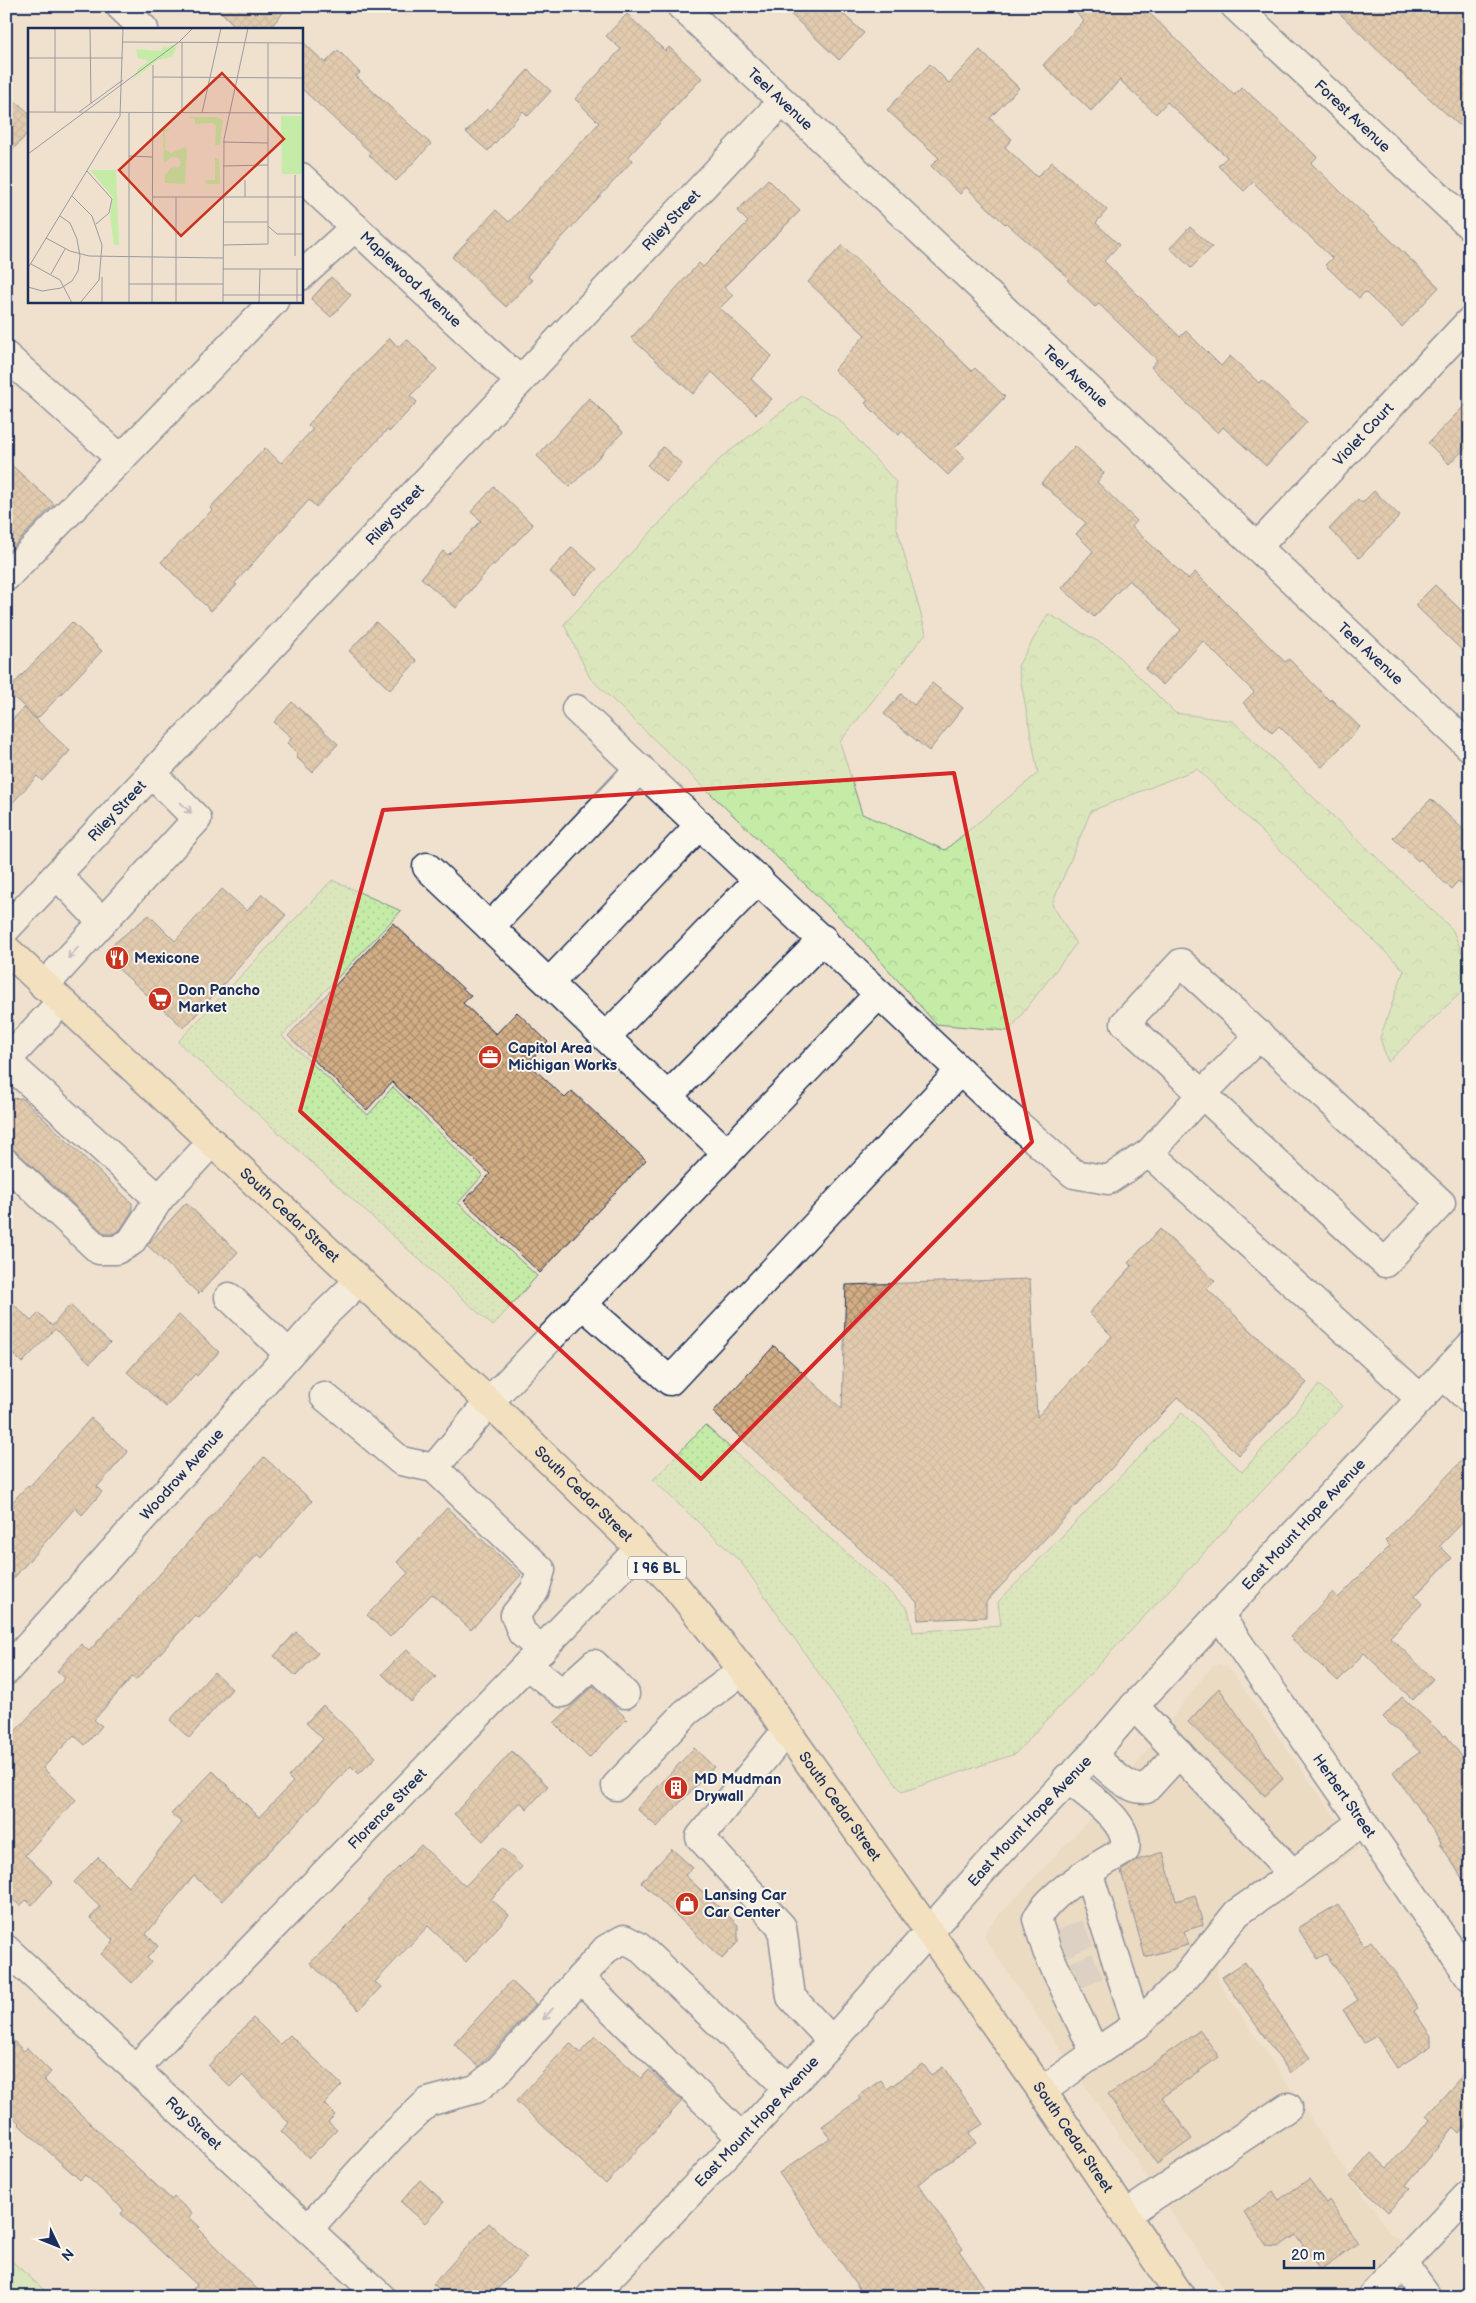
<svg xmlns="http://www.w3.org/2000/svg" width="1476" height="2303" font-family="'Balsamiq Sans',sans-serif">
<defs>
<pattern id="grass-dots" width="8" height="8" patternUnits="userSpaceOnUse" patternTransform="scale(1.25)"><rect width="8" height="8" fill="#c5eca7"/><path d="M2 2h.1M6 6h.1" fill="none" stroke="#a9cb92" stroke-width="1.8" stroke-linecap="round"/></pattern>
<pattern id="forest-crowns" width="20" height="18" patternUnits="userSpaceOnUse" patternTransform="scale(1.25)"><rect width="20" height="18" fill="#c5eca7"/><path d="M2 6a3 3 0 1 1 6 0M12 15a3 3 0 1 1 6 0" fill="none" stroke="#a9cb92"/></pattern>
<pattern id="park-tufts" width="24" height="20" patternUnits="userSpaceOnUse" patternTransform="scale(1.25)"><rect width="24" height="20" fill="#c5eca7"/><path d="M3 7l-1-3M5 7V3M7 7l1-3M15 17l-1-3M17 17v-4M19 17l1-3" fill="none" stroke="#a9cb92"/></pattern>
<pattern id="building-cross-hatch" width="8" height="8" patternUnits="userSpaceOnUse" patternTransform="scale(1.25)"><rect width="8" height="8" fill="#d3ae85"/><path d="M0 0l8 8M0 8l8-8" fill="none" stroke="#aa8e70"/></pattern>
</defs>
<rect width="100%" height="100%" fill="#efe1cd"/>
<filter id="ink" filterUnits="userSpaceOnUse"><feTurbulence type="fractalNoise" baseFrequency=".02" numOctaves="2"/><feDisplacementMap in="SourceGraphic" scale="10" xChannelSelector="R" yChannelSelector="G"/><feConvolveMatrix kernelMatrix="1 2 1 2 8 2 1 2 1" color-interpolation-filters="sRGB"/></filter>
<g filter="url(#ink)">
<path fill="#e7d2b7" d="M1220,1664L1229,1668L1358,1849L1258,1917L1237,1935L1221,1955L1217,1966V1975L1220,1984L1331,2149L1391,2234L1401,2241L1348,2297H1229L985,1939V1932L989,1926L1115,1792L1207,1672L1213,1666Z"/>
<g fill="url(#grass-dots)" stroke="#708e82">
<path d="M332,880L401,911L282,1036L368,1115L393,1087L483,1175L458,1203L537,1276L493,1326L178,1042Z"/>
<path d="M1319,1385L1342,1406L1015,1754L902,1792L741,1562L653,1480L705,1425L908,1609L913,1632L1001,1625L998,1602L1182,1413L1242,1472Z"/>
</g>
<path fill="url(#forest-crowns)" stroke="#708e82" d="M802,396L839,419L896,482V525L926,633L840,742L862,814L945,850L1038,773L1018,666L1048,614L1110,648L1175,713L1233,721L1452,929L1470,971V984L1388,1062L1380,1038L1404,970L1197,769L1091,811L1052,904L1076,944L1009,1031L936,1024L857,934L590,678L564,624L722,457Z"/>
<path fill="url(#park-tufts)" stroke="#708e82" d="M6,2256L52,2297H6Z"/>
<g fill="url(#building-cross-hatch)" stroke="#1b2f5e">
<path d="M215,6H289L269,29H238Z"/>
<path d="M782,6H834L864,33L839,60Z"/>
<path d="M1069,6H1142L1234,95L1242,87L1292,133L1317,157L1311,163L1439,287L1402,327L1365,292L1359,298L1325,265L1332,258L1253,182L1244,191L1218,166L1227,157L1167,102L1156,114L1120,80L1091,111L1043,65L1084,21Z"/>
<path d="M1332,6H1470V135L1400,72Z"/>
<path d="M627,14L665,51L669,47L702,78L629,156L633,160L527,276L532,280L506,307L452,257L496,210L509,222L599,123L575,99L621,49L606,36Z"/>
<path d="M301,40L325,63L338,50L360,73L356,76L431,144L396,181L369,155L371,153L301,88Z"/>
<path d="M980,50L1019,88L990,118L1012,139L1005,147L1037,177L1052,162L1107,210L1096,223L1119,245L1104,261L1180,337L1186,331L1221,366L1230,356L1259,383L1262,380L1307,422L1266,466L1223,427L1218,433L1186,403L1151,367L1157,360L1099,304L1095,307L1067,280L1069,278L1006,223L1005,224L966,187L960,194L931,166L939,158L887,110L930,64L949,83Z"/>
<path d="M528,70L551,91L528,116L523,111L488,151L466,132L487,109L490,111Z"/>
<path d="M6,93L29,113V132L6,157Z"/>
<path d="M768,179L800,211L724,287L733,295L720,308L772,356L751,379L772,399L756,414L712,372L693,394L631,338L699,263L703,267L748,222L737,211Z"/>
<path d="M1190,227L1212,247L1191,268L1170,248Z"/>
<path d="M842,245L972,371L975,368L1005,397L955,448L965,458L948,475L902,431L899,435L876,414L865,403L868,400L834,370L865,335L808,282Z"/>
<path d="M331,277L351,295L331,317L311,299Z"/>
<path d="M390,338L398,347L407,339L437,369L410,396L417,402L389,432L387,430L316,507L309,500L235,583L237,585L211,611L161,562L212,510L210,508L265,448L281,463L313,429L308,425L334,395Z"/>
<path d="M589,398L623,432L570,487L537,456Z"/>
<path d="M1470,400V444L1449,464L1428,443Z"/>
<path d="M1075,446L1104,473L1097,482L1137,521L1132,527L1188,579L1195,572L1285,662L1289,659L1330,701L1331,699L1360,727L1322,767L1279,726L1272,733L1243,703L1254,692L1203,641L1163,685L1145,669L1181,630L1129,580L1094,617L1062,588L1093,551L1076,534L1086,523L1041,483Z"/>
<path d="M663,447L682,464L666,482L647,465Z"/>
<path d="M6,460L54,504L6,554Z"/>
<path d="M494,487L533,525L494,565L493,564L456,608L421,578L443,551L448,555L481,521L471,512Z"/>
<path d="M1374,491L1400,516L1359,558L1329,529L1358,499L1362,503Z"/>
<path d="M572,547L597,569L574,594L550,572Z"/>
<path d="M1435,585L1470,619V658L1415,605Z"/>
<path d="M72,622L102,651L37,719L7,691Z"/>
<path d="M376,622L417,661L390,690L349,651Z"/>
<path d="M932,683L963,708L929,751L884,714L901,694L914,705Z"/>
<path d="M292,702L338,744L312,772L296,757L298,754L287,743L292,738L274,722Z"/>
<path d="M24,708L70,751L42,781L37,776L6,810V726Z"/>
<path d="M1431,799L1470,836V892L1458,881L1451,889L1420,859L1418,861L1393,838Z"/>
<path d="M222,889L247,911L262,894L286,915L184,1028L114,965L112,945L149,915L175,941Z"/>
<path d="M393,923L471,996L463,1003L496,1034L517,1012L548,1042L528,1063L565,1098L572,1091L646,1160L540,1273L464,1201L490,1174L392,1082L367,1110L288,1036Z"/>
<path d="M22,1098L132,1203V1211L120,1230L112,1234H105L17,1152L6,1145V1099Z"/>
<path d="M186,1203L238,1252L199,1294L147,1245Z"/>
<path d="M1160,1229L1215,1281L1207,1289L1307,1383L1239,1455L1178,1397L986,1602V1617L918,1620L917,1602L713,1412L774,1346L842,1409L846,1285L1030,1279L1037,1417L1112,1336L1089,1313L1132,1266L1128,1263Z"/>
<path d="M6,1297L31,1321L39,1313L52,1326L70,1305L110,1343L90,1363L55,1329L22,1363L6,1347Z"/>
<path d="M179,1315L219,1352L197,1376L195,1374L166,1407L127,1372Z"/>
<path d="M91,1418L128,1452L97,1487L102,1492L82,1515L75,1508L6,1587V1509L27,1486L29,1487Z"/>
<path d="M1470,1452V1515L1440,1546L1452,1558L1415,1596L1422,1604L1390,1637L1433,1679L1413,1700L1364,1653L1338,1681L1290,1637L1333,1592L1338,1598L1390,1546L1385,1541Z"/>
<path d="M264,1457L312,1501L262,1558L258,1554L199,1618L195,1615L136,1680L132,1677L94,1720L102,1726L85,1745L74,1735L43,1768L76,1800L25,1855L53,1881L32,1905L26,1900L20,1906L6,1893V1741L65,1678L57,1671L81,1644L89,1651L119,1618L120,1619Z"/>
<path d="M447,1508L521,1575L471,1630L432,1594L390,1637L367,1615L408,1573L397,1562Z"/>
<path d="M296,1632L318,1653L296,1676L274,1656Z"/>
<path d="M407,1649L436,1677L411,1702L382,1674Z"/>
<path d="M214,1672L232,1689L189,1738L170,1720Z"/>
<path d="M593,1686L627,1719L589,1758L554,1723Z"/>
<path d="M1219,1688L1283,1779L1265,1796L1188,1722Z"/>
<path d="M1402,1697L1444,1736L1446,1735L1470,1768V1891L1440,1843L1441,1842L1393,1772L1420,1752L1383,1717Z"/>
<path d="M323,1705L376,1757L359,1774L351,1766L222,1901L194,1876L146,1934L158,1946L147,1958L151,1962L132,1983L101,1954L114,1941L90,1918L100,1907L74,1882L98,1857L128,1887L182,1823L171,1814L213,1771L259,1817L293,1782L288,1777L323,1739L306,1723Z"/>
<path d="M694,1748L714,1767L657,1827L637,1809Z"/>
<path d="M512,1751L548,1786L527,1809L520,1802L483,1841L454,1814Z"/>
<path d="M421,1845L465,1886L502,1848L522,1867L491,1899L509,1915L466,1962L428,1926L375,1982L381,1987L359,2010L310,1963L333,1941L370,1901L368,1900L387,1879Z"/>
<path d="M672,1849L693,1868L685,1875L738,1925V1942L722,1959L641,1882Z"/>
<path d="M1163,1852L1176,1901L1195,1895L1203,1925L1184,1931L1188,1945L1145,1957L1121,1871L1137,1860Z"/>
<path d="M1338,1904L1364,1946L1371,1941L1397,1975L1418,2008L1414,2011L1431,2036V2046L1397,2068L1376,2036L1364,2043L1343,2010L1358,2000L1326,1954L1317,1959L1298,1928Z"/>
<path d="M1245,1962L1282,2017L1281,2018L1310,2058L1290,2073L1222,1977Z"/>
<path d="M511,1981L536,2004L479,2067L454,2044Z"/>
<path d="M253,2018L280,2044L290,2035L342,2085L324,2104L335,2115L328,2122L337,2130L309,2158L281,2131L289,2123L242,2075L230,2087L208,2066Z"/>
<path d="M1200,2030L1219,2057L1162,2097L1192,2139L1157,2164L1108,2095Z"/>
<path d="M6,2034L24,2051L27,2048L51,2072L44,2080L172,2200L174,2197L192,2213L189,2217L200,2227L198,2229L265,2297H184L197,2285L121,2214L124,2210L85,2175L80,2180L19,2125L20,2124L6,2110Z"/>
<path d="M595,2036L641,2078L649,2070L682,2101L606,2184L516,2101L570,2043L580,2053Z"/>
<path d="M923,2064L931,2075L943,2067L983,2124L969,2133L976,2143L918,2184L963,2249L960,2252L991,2297H865L779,2173L830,2138L822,2126L860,2099L858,2096L881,2080L887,2089Z"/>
<path d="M1470,2067V2122L1459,2134L1453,2128L1406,2185L1410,2188L1388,2212L1350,2177L1371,2153L1387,2168L1430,2120L1426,2116Z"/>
<path d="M1309,2179L1326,2203L1329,2200L1358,2243L1320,2270L1296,2235L1278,2247L1267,2246L1244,2212L1273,2192L1279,2200Z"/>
<path d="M420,2180L444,2202L425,2223L401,2202Z"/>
<path d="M489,2223L527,2258L490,2297H448L433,2284Z"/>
</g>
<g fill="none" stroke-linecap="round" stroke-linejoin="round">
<g stroke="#c5bdb7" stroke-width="28" stroke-dasharray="28 14" stroke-linecap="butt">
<path d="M1062,1944L1094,1930"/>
<path d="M1072,1977L1104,1963"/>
</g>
<g stroke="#1b2f5e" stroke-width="31">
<g id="minor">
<path d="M120,6L144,29"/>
<path id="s1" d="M681,6L1470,747"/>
<path id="s2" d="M1235,6L1470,226"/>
<path id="s3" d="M301,177L520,381"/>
<path d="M301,276L355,227"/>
<path d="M6,356L121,459"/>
<path id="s4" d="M1257,547L1470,321"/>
<path d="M6,577L274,301"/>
<path d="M427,867L726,1152"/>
<path d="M57,875L102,922"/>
<path d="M490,927L640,768"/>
<path id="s5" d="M6,929L782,102"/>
<path d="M1181,963L1441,1203L1385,1263L1125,1023Z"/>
<path d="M549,983L700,825"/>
<path d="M44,986L197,819L152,774"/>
<path d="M879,994L1006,1114L1074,1174L1108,1180L1149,1153L1202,1094L1260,1035"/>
<path d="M606,1037L759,879"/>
<path d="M6,1061L159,1199L211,1143"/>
<path d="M6,1061L61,1002"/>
<path d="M668,1096L823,939"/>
<path d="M1149,1153L1420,1398"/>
<path d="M6,1163L99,1250H116L131,1242L159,1199"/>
<path d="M229,1297L289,1354"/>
<path d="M582,1304L670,1381L960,1071"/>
<path d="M1443,1375L1470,1400"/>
<path d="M324,1396L401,1461L434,1468"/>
<path id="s6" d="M1219,1615L1470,1977"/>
<path d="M542,1650L522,1633L515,1615L535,1590L541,1570L434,1468L489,1402L879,994L576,709"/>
<path d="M527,1665L562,1693L594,1664L625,1694"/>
<path id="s7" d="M6,1671L325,1314L359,1281"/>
<path d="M1134,1706L1293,1874"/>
<path d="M786,1731L700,1837L782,1927L791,1997L832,2041"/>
<path d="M1092,1755C1107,1767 1126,1791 1146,1789L1179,1753"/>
<path d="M1067,1778C1087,1795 1131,1822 1125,1850C1099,1865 1050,1892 1037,1919L1047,1951L1095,2053L1137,2025L1186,1977L1237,1913L1293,1874L1363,1821"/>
<path d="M616,1786L688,1711L743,1670"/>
<path d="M1088,1872L1137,2025"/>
<path id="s8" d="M6,1949L381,2297"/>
<path d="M580,1978L742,2138"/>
<path id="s9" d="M136,2068L639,1549"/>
<path d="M1042,2091L1095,2053"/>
<path d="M1125,2215L1288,2107"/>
<path d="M308,2229L391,2137L428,2102L476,2089L497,2072L606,1949L624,1939L638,1946L788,2088"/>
<path d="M1403,2263L1428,2297"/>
<path id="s10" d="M590,2297L742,2138L832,2041L1001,1850L1092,1755L1134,1706L1470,1346"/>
<path d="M1371,2297L1470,2193"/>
</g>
</g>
<g stroke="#1b2f5e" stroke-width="31">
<g id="major">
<path id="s11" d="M6,949L489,1402L628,1537L676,1587L749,1678L1042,2091L1181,2297"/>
</g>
</g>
<use href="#minor" stroke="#fbf7ec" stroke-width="28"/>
<use href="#major" stroke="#f9deab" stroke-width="28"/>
</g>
<defs><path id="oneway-shaft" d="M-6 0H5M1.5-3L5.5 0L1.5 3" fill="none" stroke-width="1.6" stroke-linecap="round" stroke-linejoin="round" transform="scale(1.25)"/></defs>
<g stroke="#8b93a5">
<use href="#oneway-shaft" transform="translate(186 808) rotate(45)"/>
<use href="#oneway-shaft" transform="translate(73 953) rotate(132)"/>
<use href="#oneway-shaft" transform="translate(548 2014) rotate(131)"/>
</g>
</g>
<path d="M0 0H1476V2303H0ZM954,773L1032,1142L701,1479L300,1111L383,810Z" fill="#efe1cd" fill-opacity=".55" fill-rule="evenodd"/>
<path fill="none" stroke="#d62828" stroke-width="4" stroke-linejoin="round" d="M954,773L1032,1142L701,1479L300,1111L383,810Z"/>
<defs>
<g id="restaurant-disc" transform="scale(1.25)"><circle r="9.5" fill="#c8321e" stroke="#fbf7ec"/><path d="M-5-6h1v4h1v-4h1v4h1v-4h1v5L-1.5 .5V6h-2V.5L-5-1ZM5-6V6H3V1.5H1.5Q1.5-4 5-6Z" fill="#fff"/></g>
<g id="supermarket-disc" transform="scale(1.25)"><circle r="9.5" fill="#c8321e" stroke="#fbf7ec"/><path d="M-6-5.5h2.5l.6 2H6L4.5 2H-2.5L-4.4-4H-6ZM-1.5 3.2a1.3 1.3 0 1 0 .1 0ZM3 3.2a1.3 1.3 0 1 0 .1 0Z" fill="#fff"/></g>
<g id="office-disc" transform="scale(1.25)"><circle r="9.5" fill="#c8321e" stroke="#fbf7ec"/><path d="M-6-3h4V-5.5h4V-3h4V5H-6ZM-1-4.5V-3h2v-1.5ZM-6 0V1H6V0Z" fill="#fff"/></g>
<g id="building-disc" transform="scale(1.25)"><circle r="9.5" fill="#c8321e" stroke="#fbf7ec"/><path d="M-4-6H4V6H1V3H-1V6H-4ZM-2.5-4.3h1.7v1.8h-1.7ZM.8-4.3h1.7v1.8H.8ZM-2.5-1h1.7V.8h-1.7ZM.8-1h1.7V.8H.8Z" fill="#fff"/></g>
<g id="shop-disc" transform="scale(1.25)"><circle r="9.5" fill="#c8321e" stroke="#fbf7ec"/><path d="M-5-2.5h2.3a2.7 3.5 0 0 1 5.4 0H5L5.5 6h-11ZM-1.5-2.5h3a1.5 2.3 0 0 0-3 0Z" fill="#fff"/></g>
</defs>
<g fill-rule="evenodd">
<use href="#restaurant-disc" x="117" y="958"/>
<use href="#supermarket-disc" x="160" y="999"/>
<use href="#office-disc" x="490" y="1057"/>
<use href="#building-disc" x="676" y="1788"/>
<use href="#shop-disc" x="687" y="1904"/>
</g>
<g text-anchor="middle" stroke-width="4" stroke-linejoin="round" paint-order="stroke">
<rect fill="#fbf7ec" stroke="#5e6b89" stroke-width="1" x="628" y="1556.5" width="58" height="23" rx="4"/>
<g font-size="14" font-weight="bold" fill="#1b2f5e">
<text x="657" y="1573">I 96 BL</text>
</g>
<g font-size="15" fill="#1b2f5e" stroke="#fbf7ec">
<text dy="5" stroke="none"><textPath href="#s1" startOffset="136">Teel Avenue</textPath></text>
<text dy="5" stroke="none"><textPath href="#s2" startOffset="161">Forest Avenue</textPath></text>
<text dy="5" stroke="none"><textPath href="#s5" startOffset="972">Riley Street</textPath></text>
<text dy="5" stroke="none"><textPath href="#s3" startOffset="150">Maplewood Avenue</textPath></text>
<text dy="5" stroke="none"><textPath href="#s1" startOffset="541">Teel Avenue</textPath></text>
<text dy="5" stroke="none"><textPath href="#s4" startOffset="155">Violet Court</textPath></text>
<text dy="5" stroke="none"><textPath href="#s5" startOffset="568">Riley Street</textPath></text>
<text dy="5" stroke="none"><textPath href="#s1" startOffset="946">Teel Avenue</textPath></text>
<text dy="5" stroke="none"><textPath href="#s5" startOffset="162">Riley Street</textPath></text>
<text dy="5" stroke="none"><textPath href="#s11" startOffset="389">South Cedar Street</textPath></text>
<text dy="5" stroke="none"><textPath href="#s7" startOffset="264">Woodrow Avenue</textPath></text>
<text dy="5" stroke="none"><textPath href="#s11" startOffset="794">South Cedar Street</textPath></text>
<text dy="5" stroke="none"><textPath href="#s10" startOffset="1052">East Mount Hope Avenue</textPath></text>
<text dy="5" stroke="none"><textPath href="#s6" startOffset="220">Herbert Street</textPath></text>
<text dy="5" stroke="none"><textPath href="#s11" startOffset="1199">South Cedar Street</textPath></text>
<text dy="5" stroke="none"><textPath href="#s9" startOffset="361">Florence Street</textPath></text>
<text dy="5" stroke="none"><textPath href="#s10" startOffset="648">East Mount Hope Avenue</textPath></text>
<text dy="5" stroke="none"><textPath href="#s10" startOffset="242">East Mount Hope Avenue</textPath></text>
<text dy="5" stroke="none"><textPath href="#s8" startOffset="256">Ray Street</textPath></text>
<text dy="5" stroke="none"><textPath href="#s11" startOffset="1604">South Cedar Street</textPath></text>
</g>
<g font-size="15" font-weight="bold" fill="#1b2f5e" stroke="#fbf7ec" text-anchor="start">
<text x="134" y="963">Mexicone</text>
<text x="178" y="995">Don Pancho<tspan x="178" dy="17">Market</tspan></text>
<text x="508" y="1053">Capitol Area<tspan x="508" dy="17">Michigan Works</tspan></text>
<text x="694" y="1784">MD Mudman<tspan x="694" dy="17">Drywall</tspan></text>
<text x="704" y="1900">Lansing Car<tspan x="704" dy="17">Car Center</tspan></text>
</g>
</g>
<g transform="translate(28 28)">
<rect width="275" height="275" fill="#efe1cd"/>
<path d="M160,89H189L195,92L192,117H187L188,98L184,95L167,96V91ZM187,130H191L192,156H178L177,152H187Z" fill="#c5eca7"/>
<path d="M144,17L149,18L144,29L130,32L105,51L110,41L121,33L110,30L108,21L133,23L136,18L139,20ZM135,101H142L137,104V122L143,125L157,119L159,123L157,156L137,155V147L142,140L151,139L153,135L151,130L144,129L136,135ZM65,142H88L91,217H86L82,187L85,170Z" fill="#c5eca7"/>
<path d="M253,88H275V146H254ZM87,142V168H84L62,142Z" fill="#c5eca7"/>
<path d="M258 97a7 7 0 1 1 14 0a7 7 0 1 1-14 0Z" fill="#c5eca7"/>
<path fill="none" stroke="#9a9aa1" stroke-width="1" d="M62,0L63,75M95,14L275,15M0,30H95M125,49L275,50M0,84L275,85M27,84V0M51,84L95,52M154,85V14M174,85L193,0M195,114L240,115M0,126L151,14L165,0M101,128L124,129M195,138L240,137M59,143L84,171L81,185L68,196M44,168L64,188L74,217L71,252L52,275M124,169H275M217,169V152M195,194H240M240,198L249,206H275M18,210L42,223L61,228L195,230M195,217L240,216V15M267,228V147M3,236L32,252L44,275M0,240L92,88L95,0M195,241H275M23,246L37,221M74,249V275M101,256H195M0,259L14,263L33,260L44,253L50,243L52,228L49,211L42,195L32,188M195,267H275M101,275V85M124,275L125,37M148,275V169M195,275L196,111L220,0M231,275L232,241M269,275V241"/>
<path fill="#c8321e" fill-opacity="0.15" stroke="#c8321e" stroke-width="2.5" d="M194,45L256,111L153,208L91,142Z"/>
<rect width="275" height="275" fill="none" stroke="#1b2f5e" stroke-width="2.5"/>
</g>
<rect width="1476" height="2303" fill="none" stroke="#fbf7ec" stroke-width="25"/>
<rect x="12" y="12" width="1451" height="2278" fill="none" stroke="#1b2f5e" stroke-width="2" filter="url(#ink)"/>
<g transform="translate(58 2246) rotate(133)" stroke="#fbf7ec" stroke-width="4" paint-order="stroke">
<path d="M0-4L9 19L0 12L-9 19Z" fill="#1b2f5e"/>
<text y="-8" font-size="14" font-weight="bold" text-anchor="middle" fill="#1b2f5e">N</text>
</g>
<path d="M1284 2260v8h90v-8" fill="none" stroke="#1b2f5e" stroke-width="2.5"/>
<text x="1291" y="2260" font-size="15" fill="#1b2f5e" stroke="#fbf7ec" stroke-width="4" paint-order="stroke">20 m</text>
</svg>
